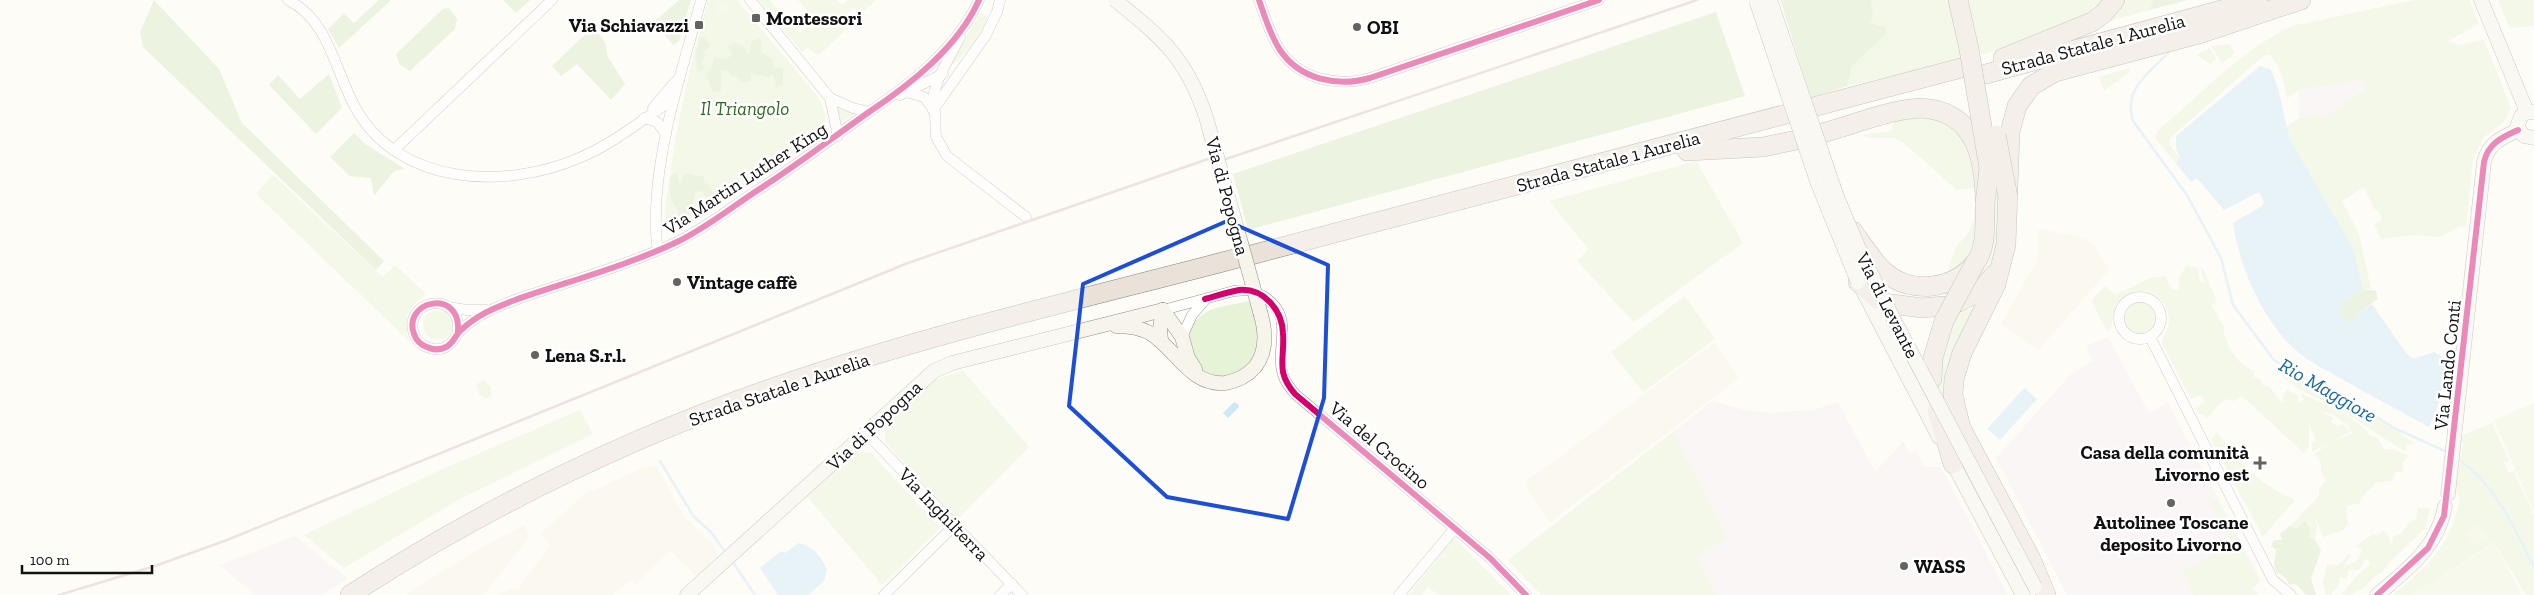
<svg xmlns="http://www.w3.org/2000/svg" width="2534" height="595" font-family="'Zilla Slab',serif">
<rect width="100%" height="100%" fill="#fdfcf7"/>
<g fill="#f5f0f3">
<path d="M2362,80L2364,88L2330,114L2299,118V90Z"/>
<path d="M2108,337L2149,413L2168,403L2261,580L2253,589L2259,595H2067L1996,458L2071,374L2093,361L2086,346Z"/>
<path d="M1712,401L1745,410L1769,413L1814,410L1838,402L1875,472L1903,442L1910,454L1917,451L1924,467H1941L2008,595H1717L1696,556L1728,538L1673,432Z"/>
<path d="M295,536L348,579L320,595H256L219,565Z"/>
</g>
<g fill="#f9f7e4">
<path d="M2043,229L2086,239L2094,244L2109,270L2038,351L2001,324L2037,260V231Z"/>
<path d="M1714,343L1739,378L1550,522L1532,497L1525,482Z"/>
<path d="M656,466L683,514L700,533L712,543L717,556L697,577L670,551L635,585L630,580L613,595H496L509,589H518L550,545L541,533L585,494L640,469Z"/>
<path d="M524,525L530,536L484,595H404L480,548Z"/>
</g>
<g fill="#e7f3d7" fill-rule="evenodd">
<path d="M708,0H737L818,97C825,110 829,123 819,135L674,231H667C662,216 667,198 669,182C677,120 692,60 708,0Z"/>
<path d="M758,0H769L799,33L814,18L798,0H837L842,5L848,0H876L860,15L854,8L845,16L852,24L818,56L808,47L802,52Z"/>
<path d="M1871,0H1951L1962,61L1847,86L1852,66L1887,33L1870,23L1873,16Z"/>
<path d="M1968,0H2104L2084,23L1981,55Z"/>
<path d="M2121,0H2153L2150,10L2095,25Z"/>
<path d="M2414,0H2469L2479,24L2448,41L2459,45L2484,40L2511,108L2503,123L2484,137L2473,159L2466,227L2460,226L2440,237L2413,235L2381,239L2374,224L2382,219L2379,211L2374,209L2364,187L2342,201L2359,234L2371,289H2363L2353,248L2292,143L2286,127L2299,118L2330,114L2364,89L2362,80L2299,90L2287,98C2284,82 2281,67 2270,55H2264L2169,139L2170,145L2180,159L2176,163L2156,139L2155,136L2158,131C2199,95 2243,49 2292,26Z"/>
<path d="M2498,0H2534V26L2510,28Z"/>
<path d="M980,13L987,16C987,29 960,62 948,67Z"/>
<path d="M2229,44L2235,53L2222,63L2211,46Z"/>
<path d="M2210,48L2216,58L2210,64L2197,55Z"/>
<path d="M2129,68L2130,72L2104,91L2099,77Z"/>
<path d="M837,106L853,112L854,115L840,122Z"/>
<path d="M1929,114L1962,130L1978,178L1973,188L1957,190L1904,143L1893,138H1867L1863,135L1891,131L1895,118Z"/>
<path d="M1696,161L1743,243L1634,322L1577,261L1589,249L1549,201Z"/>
<path d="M273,175L383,277L395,265L426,294C407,306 403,320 409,341L256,194Z"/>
<path d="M2000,178C1999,200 2003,264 1985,279C1974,288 1957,294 1944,300L1950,263L1956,247L1967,235L1974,220L1975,193Z"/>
<path d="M2186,266L2197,267L2200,281L2205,284L2200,267L2204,270L2216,300L2215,305L2212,303V307C2218,313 2218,320 2224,326C2222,341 2239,367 2254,371V377L2261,380L2262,385L2270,387L2281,402L2289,400L2281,401L2287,389L2297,395L2299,400L2297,404L2304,400L2301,393C2321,403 2359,417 2370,436L2377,437L2384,449L2396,450L2409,456L2402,463L2403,472H2395L2392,481L2377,482L2362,497L2359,504L2348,505L2346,512L2348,524L2343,530L2323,537L2314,514L2317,526L2315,540L2309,537L2300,524L2294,529L2291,525L2319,496V489L2326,480L2321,472V465L2315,454L2327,444L2312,452V443L2316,440L2309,424V445L2305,454L2242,396L2235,401L2227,399L2219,404L2207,419L2203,414L2199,415L2195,408L2205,402L2201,395L2191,399L2162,343C2163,335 2169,330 2169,321C2169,294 2139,280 2120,301C2111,311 2115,322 2108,333L2091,301L2105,286L2115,295L2150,278L2165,276L2172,289L2178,290L2180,284L2178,280ZM2315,411C2330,411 2344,419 2352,432V434L2336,440L2351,431L2342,424L2339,427L2331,422L2333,418L2323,412Z"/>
<path d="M1685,296L1715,339L1643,392L1611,352Z"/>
<path d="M1249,301C1255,317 1261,333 1256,350C1249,373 1211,392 1196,366C1191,358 1190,345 1187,336C1200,305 1220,308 1249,301Z"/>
<circle cx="2140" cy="318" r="16"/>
<path d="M1966,309L1975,310L1948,408L1937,389V365L1953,314Z"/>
<circle cx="438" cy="325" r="15"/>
<path d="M2278,370L2321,388L2339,400L2352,403L2415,443L2406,445V451L2399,448C2377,433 2355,419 2333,406C2318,397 2285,386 2278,370Z"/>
<path d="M963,371L1029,447L957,520L885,442V424L933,380Z"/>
<path d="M483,380L491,388V396L486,399L479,394L477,384Z"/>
<path d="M580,410L593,434L460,499L344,568L304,535L438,471Z"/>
<path d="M2492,423L2509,461L2504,463L2508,473L2514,471L2534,516V595H2526L2494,542L2412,595H2393C2430,563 2450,548 2460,498L2455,490L2463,444L2458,442L2459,437Z"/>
<path d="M1673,432L1728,538L1696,556L1717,595H1541L1508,560Z"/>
<path d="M2217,432C2238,463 2261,485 2295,500L2263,537L2211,440Z"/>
<path d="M855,452L871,453L940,528L882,585L806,495Z"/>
<path d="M2210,486L2259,580L2251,589L2257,595H2194L2182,571L2232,545L2207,497L2210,495L2213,502L2217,500Z"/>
<path d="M2418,507L2430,509L2425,528L2390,562L2381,573L2374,577L2362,589L2349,595H2341L2354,579L2370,564L2368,560H2364L2360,569L2348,571L2347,579L2340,577L2338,587L2332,592V595H2326L2323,582L2327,564L2338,565L2349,554L2351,555L2344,566L2356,562L2362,551L2356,546L2373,534L2378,536L2382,531L2386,532L2392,545L2393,536L2401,534L2410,522L2416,519Z"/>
<path d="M1454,538L1511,595H1439L1428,587L1421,595H1409Z"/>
</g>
<g fill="#d8eac5">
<path d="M154,0L219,69L242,123L384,261L376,270L143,47L140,32Z"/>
<path d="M379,0H391L339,48L328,29L344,13L354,23Z"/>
<path d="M503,0H530L516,13Z"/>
<path d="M679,0H691L679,41L673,45L654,22Z"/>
<path d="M1780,0H1871L1873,16L1870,23L1884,27L1887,33L1852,66L1847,86L1811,98Z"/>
<path d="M2153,0H2187L2150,10Z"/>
<path d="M449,8L457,19L455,29L410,71L400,65L396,54L443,9Z"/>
<path d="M1716,12L1745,96L1248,230L1233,174Z"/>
<path d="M593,27L605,42L608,57L625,84L611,100L577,64L561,76L552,66Z"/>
<path d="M700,37H704L711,46L703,52L706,55L701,63L705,68L698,72L695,56Z"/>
<path d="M759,38L762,43L761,52L772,59L774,69L780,67L783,69V85L775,87L776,81L773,75L768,77L751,73V81L742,83L738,77L732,76L727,70L721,71L722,86L720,92L712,91L706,73L711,71L714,58L727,59L732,54L727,46L735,42L744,47L749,56L752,41Z"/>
<path d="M329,74L342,108L316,134L269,85L278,75L300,99Z"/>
<path d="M354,133L365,144L405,169L394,171L374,196L371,178L350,176L330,157Z"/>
<path d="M677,172L680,187L682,179L686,173L704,177V182L710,186L712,192L719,195L718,205H711V198L704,195L703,191L695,192L689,220L686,222L679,219L678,209C669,202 668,188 671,176Z"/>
<path d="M2363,289L2376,291L2378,299L2361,311L2353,322L2344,319L2340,313L2344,301Z"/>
<path d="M2305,521L2310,529L2309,537L2315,540L2321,551L2311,578L2316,595H2306L2296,584L2289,585L2286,578L2276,572L2274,566L2276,550L2271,546L2274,540H2282L2280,534L2291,525L2294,529Z"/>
</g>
<g fill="#f0f6e1">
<circle cx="723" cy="8" r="6"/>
<path d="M2534,403V513L2494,420Z"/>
<path d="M2479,524L2487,537L2474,545L2466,533Z"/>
<path d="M2494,543L2522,595H2413Z"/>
</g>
<g fill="#cde8f7">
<path d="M2260,66L2270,69C2283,92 2282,119 2292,143L2353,248L2363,289L2344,301L2340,313L2344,319L2353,322L2361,311L2372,304L2406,353L2413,359L2434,352L2443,357C2448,380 2439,407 2429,427C2401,412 2373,396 2345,381C2330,372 2313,364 2299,353C2264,324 2239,267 2233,223L2262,206L2264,202L2259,192L2224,210L2197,178L2191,182L2176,163L2180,158L2176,148V136Z"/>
<path d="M2024,388L2037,399L2000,440L1987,429Z"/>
<path d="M1234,402L1238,404L1239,407L1228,418L1223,413Z"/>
<path d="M799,543C814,547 821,556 827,570L824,581L808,595H778L760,568L781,551L785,553Z"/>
</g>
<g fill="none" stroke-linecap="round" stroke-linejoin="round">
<g stroke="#cde8f7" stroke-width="2.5">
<path d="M2176,3L2177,0"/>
<path d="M2170,49L2168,53C2148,74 2123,89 2133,121L2187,195L2221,258L2233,305L2274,360L2312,383L2350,400L2394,428L2447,452"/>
<path d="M2456,458C2493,481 2515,528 2534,567"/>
<path d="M660,461L694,517L711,532L726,553"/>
<path d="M732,561L755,595"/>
</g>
<g stroke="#979795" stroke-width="11">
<g id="street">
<path d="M288,0C329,20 335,71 355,107C398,186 505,190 579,158C613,144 642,120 672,100"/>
<path d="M750,0L830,98L853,108L869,112"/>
<path d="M1259,0C1265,17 1270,35 1280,50C1300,80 1338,87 1370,78L1599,0"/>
<path d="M960,37L940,75L934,93L936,137L947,156L1026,217"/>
<path d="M906,92L924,97L933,109"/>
<path d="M900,95L943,74"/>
<path d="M830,98L838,136"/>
<path d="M653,108L676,81"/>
<path d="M933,110L986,35L997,12L1000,0"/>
<path d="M644,118L657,122L666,134"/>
<path d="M394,150L552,0"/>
<path d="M658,250C655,236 656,222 656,208C659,136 683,69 701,0"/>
<path d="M1263,296C1297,317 1274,346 1283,375C1285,382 1290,388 1295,394L1490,558L1526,595"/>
<circle cx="2140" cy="318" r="21"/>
<path d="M448,307L467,310H487"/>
<path d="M1163,310L1234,291L1248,290"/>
<path d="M458,331C461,288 402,300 414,334C416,340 421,345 427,347C433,350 440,350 446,347C454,343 455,335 461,330C477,315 494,308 515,300C569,281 627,266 679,241C707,227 732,207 758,190C796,166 832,138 869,112C911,84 958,47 979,0"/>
<path d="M1182,337L1192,315L1205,300"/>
<path d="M2150,337L2273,580L2291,595"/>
<path d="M866,433L1022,595"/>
<path d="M884,595L954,526"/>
<path d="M1000,595L1012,584"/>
<path d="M1399,595L1455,528"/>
</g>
</g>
<g stroke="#8e8d8b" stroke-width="15">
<g id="secondary">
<path d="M2481,0L2527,112"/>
<path d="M2534,112H2527L2521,116L2517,127L2524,136L2534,138"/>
<path d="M1861,287L1939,437"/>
<path d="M1163,310L1182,337L1188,358L1195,369"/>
<path d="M1116,326C1128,326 1139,327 1150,333C1175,348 1190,386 1225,383C1237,381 1247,376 1255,367C1267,352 1266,333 1261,315"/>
<path d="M1161,341L1160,328L1163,310"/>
<path d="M1949,456L2023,595"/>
<path d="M2448,494L2484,162C2488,143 2503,137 2518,130"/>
<path d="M687,595L934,371L952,363L1163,310"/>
<path d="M2377,595C2407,570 2438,547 2445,506"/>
</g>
</g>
<g stroke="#858482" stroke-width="20">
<g id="highway">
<path d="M1958,0L1969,49"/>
<path d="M2003,58L2092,22L2103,14L2115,0"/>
<path d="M1986,74L2258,0"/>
<path d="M1822,133C1851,126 1902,104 1930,109C1982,117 1986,172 1985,215C1985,230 1985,251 1975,263C1954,289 1912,295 1886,273C1873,262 1863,245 1853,231"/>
<path d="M1687,151L1763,147L1797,140"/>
<path d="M1251,255L1965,67"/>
<path d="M1858,282L1878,299"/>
<path d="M1959,302L1980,291L1995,274"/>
<path d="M1892,304L1922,308L1944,306"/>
<path d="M1932,379L1933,358"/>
<path d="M1937,410L1953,464"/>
<path d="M350,595C495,501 653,426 817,373C955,328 1097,295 1238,258"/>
<path d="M2046,595L2031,559L1961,428L1953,395L1954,379L1962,353L1996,284L2006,245L2010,132L2017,106L2031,86L2055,72L2202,33L2301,0"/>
</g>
</g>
<use href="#street" stroke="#fffffe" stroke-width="10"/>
<use href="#secondary" stroke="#f6f4eb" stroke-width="14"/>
<use href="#highway" stroke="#eae1d8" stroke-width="19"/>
<g stroke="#d9c6c7" stroke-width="2.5">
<path d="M1226,159L1697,0"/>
<path d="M59,595L155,566L227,540L908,263L1211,158"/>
</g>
<g stroke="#8e8d8b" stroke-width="15" stroke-linecap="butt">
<g id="secondary-bridge">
<path d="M1115,0C1162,38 1186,57 1206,117L1261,315"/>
<path d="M1756,0L1818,184L1858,282"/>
<path d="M1770,0L1837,197L1859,249L1892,316L2035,587"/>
</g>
</g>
<g stroke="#858482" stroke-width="20" stroke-linecap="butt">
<g id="highway-bridge">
<path d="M1969,49L1989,168L1985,204"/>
<path d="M1996,135L2008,197"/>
<path d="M1933,358L1944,321L1975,263"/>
</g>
</g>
<use href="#secondary-bridge" stroke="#f6f4eb" stroke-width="14"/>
<use href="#highway-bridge" stroke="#eae1d8" stroke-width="19"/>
<g stroke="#fff" stroke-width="9">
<g id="cycleway">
<path d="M1259,0C1265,17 1270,35 1280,50C1300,80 1338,87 1370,78L1599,0"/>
<path d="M1205,299C1216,296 1228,292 1239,290C1264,288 1282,310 1283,333C1285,360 1275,371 1295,394L1490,558L1526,595"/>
<path d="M458,331C461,288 402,300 414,334C416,340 421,345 427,347C433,350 440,350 446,347C454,343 455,335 461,330C477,315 494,308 515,300C569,281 627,266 679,241C707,227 732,207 758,190C796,166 832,138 869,112C911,84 958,47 979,0"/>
<path d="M2377,595L2428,548L2444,516L2484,162C2488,143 2503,137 2518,130"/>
</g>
</g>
<use href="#cycleway" stroke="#d6006c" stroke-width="6"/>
</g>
<path d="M0 0H2534V595H0ZM1227,221L1328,265L1324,398L1288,519L1167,497L1069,406L1083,284Z" fill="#fdfcf7" fill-opacity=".55" fill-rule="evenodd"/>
<path fill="none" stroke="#1d4ed8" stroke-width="4" stroke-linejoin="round" d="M1227,221L1328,265L1324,398L1288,519L1167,497L1069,406L1083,284Z"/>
<g fill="#646362" stroke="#fff" stroke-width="2">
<rect x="751" y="13" width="10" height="10" rx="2.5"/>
<rect x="694" y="20" width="10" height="10" rx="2.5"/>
<circle cx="1357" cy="27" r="5"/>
<circle cx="677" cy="282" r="5"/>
<circle cx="535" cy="355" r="5"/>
<path d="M2257.5 455.5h5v5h5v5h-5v5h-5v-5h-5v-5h5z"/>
<circle cx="2171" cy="503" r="5"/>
<circle cx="1904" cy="566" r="5"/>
</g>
<g text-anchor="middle" stroke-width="5" stroke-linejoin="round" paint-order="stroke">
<g font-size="19" font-weight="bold" fill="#111" stroke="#fff" text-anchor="start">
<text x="766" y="25">Montessori</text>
<text x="689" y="32" text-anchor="end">Via Schiavazzi</text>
<text x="1367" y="34">OBI</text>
<text x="687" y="289">Vintage caffè</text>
<text x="545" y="362">Lena S.r.l.</text>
<text x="2249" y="459" text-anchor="end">Casa della comunità<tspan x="2249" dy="22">Livorno est</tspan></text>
<text x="2171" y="529" text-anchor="middle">Autolinee Toscane<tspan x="2171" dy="22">deposito Livorno</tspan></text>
<text x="1914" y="573">WASS</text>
</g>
<g font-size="19" fill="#111" stroke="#fff">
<text transform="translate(2093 44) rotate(-15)" y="7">Strada Statale 1 Aurelia</text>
<text transform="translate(1608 161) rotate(-15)" y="7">Strada Statale 1 Aurelia</text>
<text transform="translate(745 178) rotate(-33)" y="7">Via Martin Luther King</text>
<text transform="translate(1228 196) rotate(75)" y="7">Via di Popogna</text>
<text transform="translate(1888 305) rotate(63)" y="7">Via di Levante</text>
<text transform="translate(2447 365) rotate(-84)" y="7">Via Lando Conti</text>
<text transform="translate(779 389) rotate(-19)" y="7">Strada Statale 1 Aurelia</text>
<text transform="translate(874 425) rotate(-43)" y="7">Via di Popogna</text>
<text transform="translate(1380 445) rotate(40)" y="7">Via del Crocino</text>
<text transform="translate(944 514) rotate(46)" y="7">Via Inghilterra</text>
</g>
<g font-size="19" font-style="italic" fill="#2f6b1f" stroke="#fff">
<text x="745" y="115">Il Triangolo</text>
</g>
<g font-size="20" font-style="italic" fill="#1768a6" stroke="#fff">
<text transform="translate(2328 390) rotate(30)" y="7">Rio Maggiore</text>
</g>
</g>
<path d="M22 565v8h130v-8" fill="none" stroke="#111111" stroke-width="2.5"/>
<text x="30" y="565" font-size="15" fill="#111111" stroke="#ffffff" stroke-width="4" paint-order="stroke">100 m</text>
</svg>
